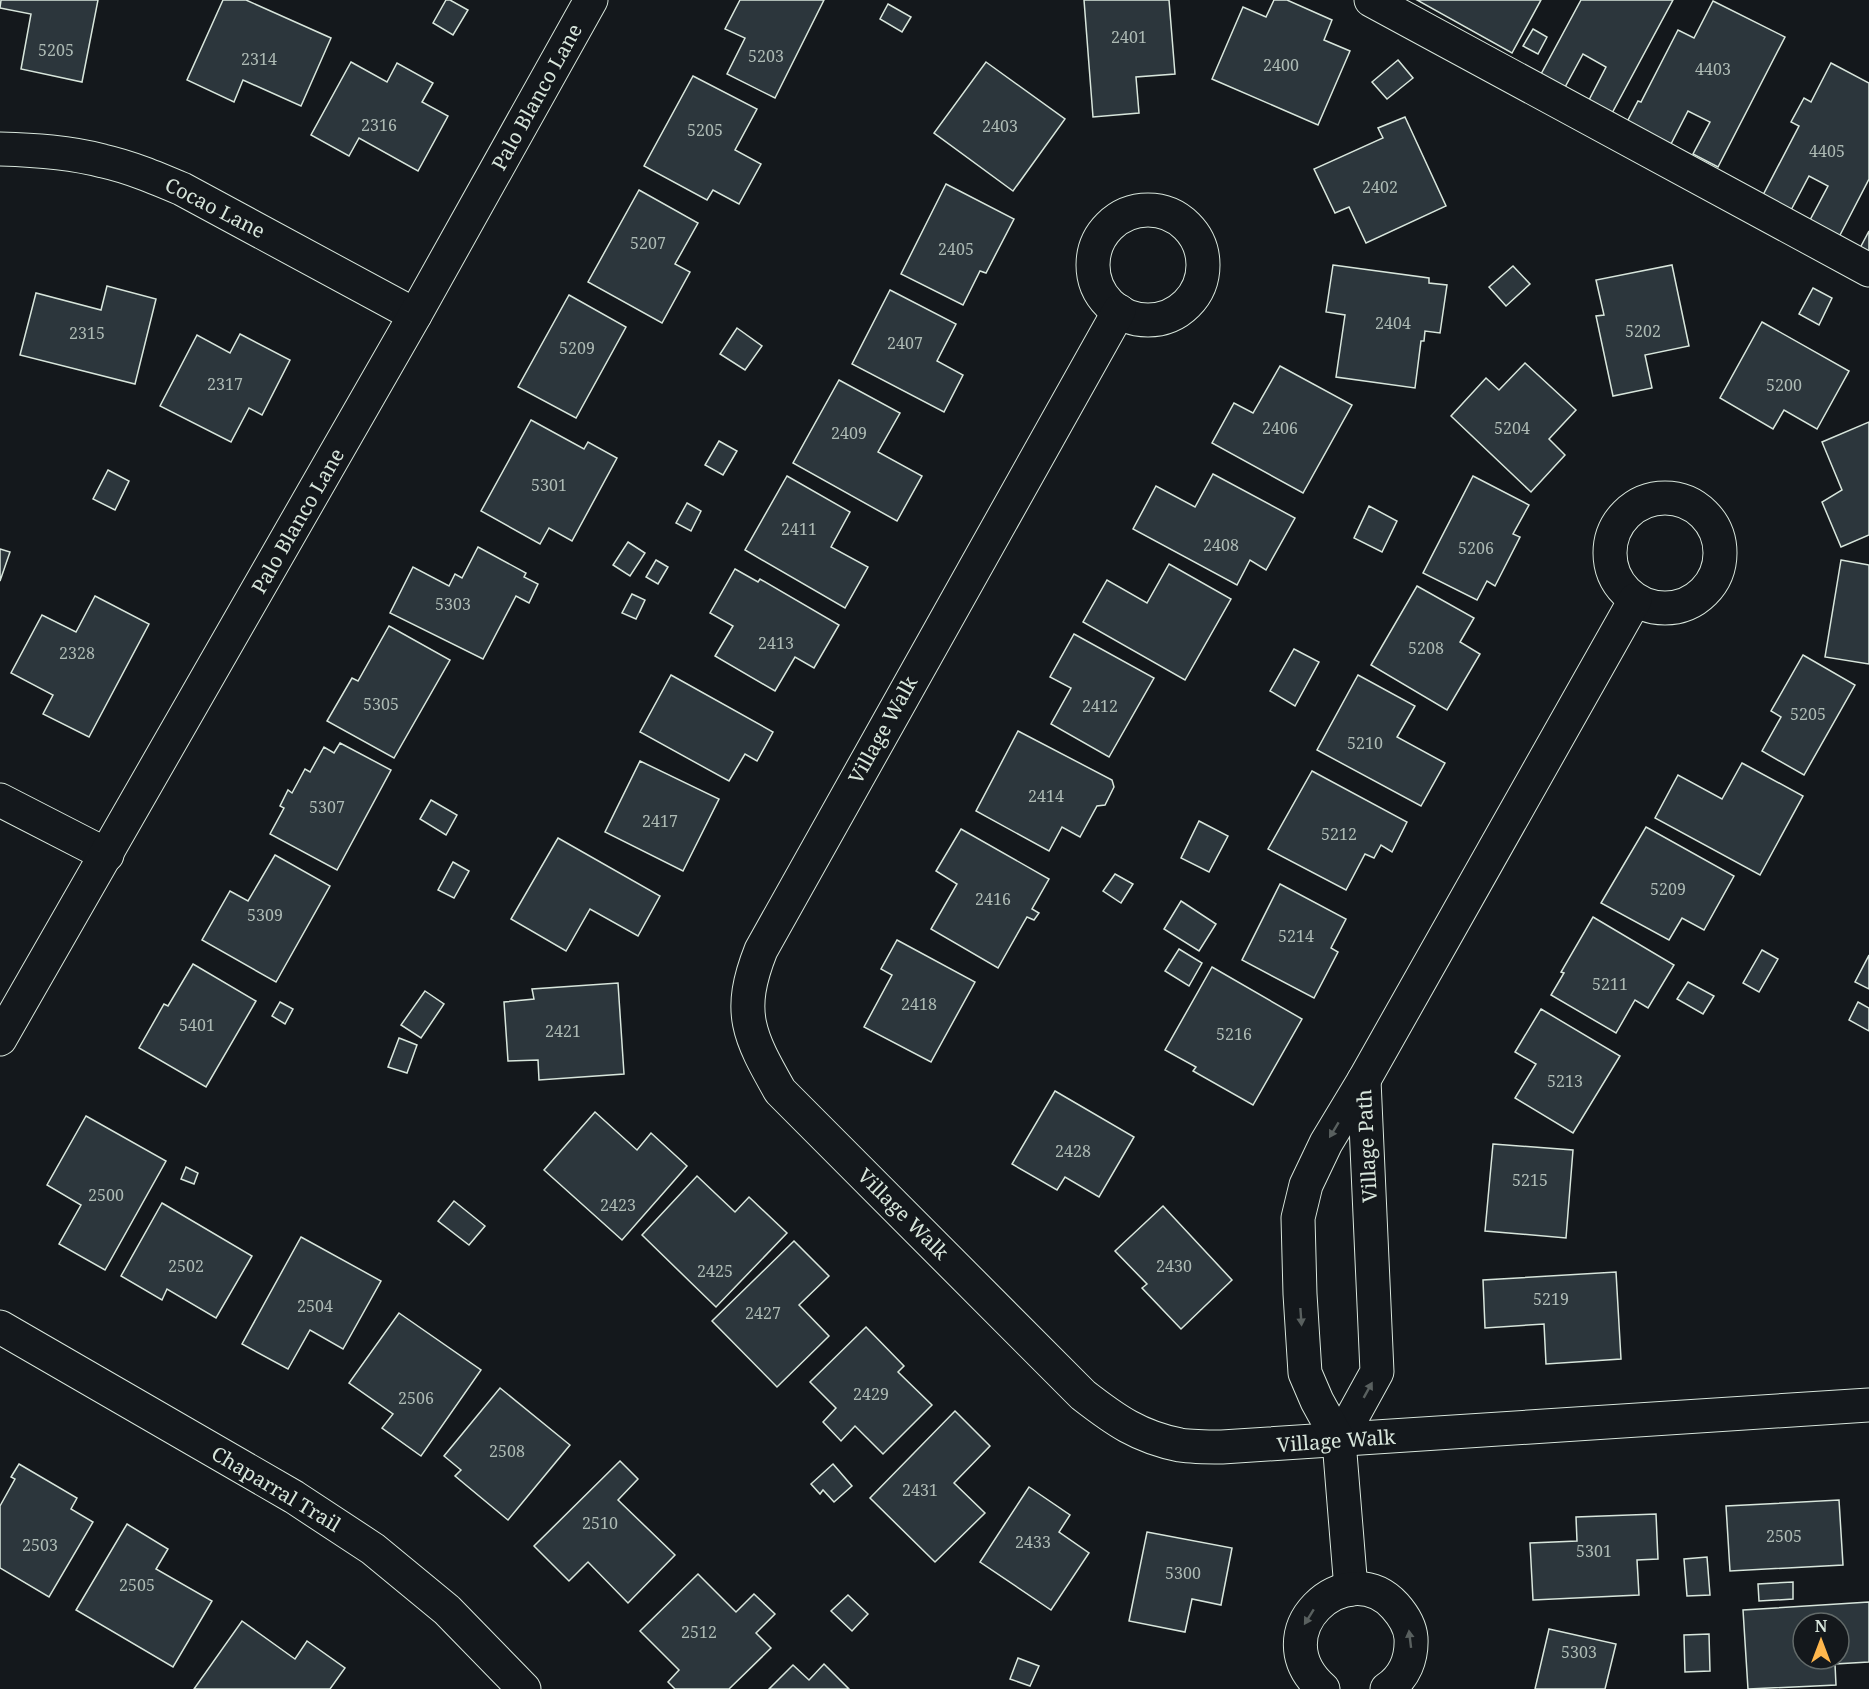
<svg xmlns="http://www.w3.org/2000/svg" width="1869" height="1689" font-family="'Noto Serif',serif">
<rect width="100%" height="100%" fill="#14181c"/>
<g fill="#2c363c" stroke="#d8e6dc" stroke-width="1.5" fill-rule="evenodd">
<path d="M1,0H98L82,82L21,69L31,14L0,8Z"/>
<path d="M223,0H246L331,38L301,106L243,80L234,102L187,80Z"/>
<path d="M446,0H450L468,10L453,35L433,23Z"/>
<path d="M740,0H824L775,98L727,74L745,38L725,29Z"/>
<path d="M1084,0H1169L1175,74L1136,77L1139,113L1093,117Z"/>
<path d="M1274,0H1287L1332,20L1324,40L1350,51L1318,125L1212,79L1243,7L1266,17Z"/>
<path d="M1417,0H1541L1512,53Z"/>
<path d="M1581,0H1673L1611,115L1588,102L1606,67L1583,54L1564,89L1540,76Z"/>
<path d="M1713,1L1785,37L1718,167L1693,154L1710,122L1688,111L1671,144L1627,122L1638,101L1641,102L1678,30L1694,38Z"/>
<path d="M888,4L911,17L902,32L880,19Z"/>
<path d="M1533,29L1547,37L1538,54L1523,46Z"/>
<path d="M1398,60L1413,78L1387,99L1372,82Z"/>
<path d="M351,62L387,82L397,63L433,83L422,102L448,116L418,171L359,138L349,156L311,135Z"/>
<path d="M986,62L1065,119L1013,191L934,133Z"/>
<path d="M1831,63L1869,83V179L1839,237L1809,222L1828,186L1809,176L1790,212L1762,197L1799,126L1791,122L1804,98L1811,102Z"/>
<path d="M693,76L757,109L735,150L761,164L739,204L713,190L707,200L644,166Z"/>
<path d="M1405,117L1446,206L1366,243L1349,207L1335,213L1314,169L1383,138L1378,128Z"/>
<path d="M946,184L1014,219L986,273L980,271L963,305L901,274Z"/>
<path d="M639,190L698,223L675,264L690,272L662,323L588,282Z"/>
<path d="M1869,231V255L1859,250Z"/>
<path d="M1333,265L1429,278V283L1447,285L1440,333L1425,331L1424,341H1421L1415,388L1336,377L1345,315L1326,312Z"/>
<path d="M1672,265L1689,346L1645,355L1652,388L1613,396L1596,316L1604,315L1596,280Z"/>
<path d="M1513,266L1530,284L1506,306L1489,287Z"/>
<path d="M107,286L156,299L135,384L20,355L36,293L101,310Z"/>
<path d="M1813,288L1832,298L1819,325L1799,314Z"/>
<path d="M890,290L956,324L937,361L963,375L944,412L852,364Z"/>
<path d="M569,295L626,327L576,418L518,387Z"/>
<path d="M1762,322L1849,371L1817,429L1784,410L1773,429L1720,398Z"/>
<path d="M737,328L762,346L745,370L720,354Z"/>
<path d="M240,334L290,360L262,415L249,408L231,442L160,406L197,335L230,353Z"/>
<path d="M1525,363L1576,410L1549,439L1565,455L1531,492L1451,416L1486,378L1499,390Z"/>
<path d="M1280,366L1352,405L1303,493L1212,443L1234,403L1253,413Z"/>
<path d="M839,380L900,413L878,452L922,476L897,521L793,463Z"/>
<path d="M531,420L584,449L588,442L617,458L572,541L549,528L540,544L481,511Z"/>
<path d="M1869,422V535L1841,547L1822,502L1842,490L1822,442Z"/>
<path d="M719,441L737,451L723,475L705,465Z"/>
<path d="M108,470L129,481L115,510L93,499Z"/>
<path d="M1213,474L1295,518L1266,570L1250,560L1237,585L1133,529L1156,486L1195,507Z"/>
<path d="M787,476L850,512L831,547L868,567L845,608L745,550Z"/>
<path d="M1473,476L1529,505L1513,534L1520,537L1495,586L1487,581L1477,600L1423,573Z"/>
<path d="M687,503L701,511L691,531L676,523Z"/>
<path d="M1369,506L1397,521L1382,552L1354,538Z"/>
<path d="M628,542L645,553L630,576L613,565Z"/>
<path d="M478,547L526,573L524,577L538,584L529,603L516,596L483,659L390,613L413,567L449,586L455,574L462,578Z"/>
<path d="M0,549L10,552L0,581Z"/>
<path d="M656,560L668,567L658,584L646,577Z"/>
<path d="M1841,560L1869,565V664L1825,657Z"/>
<path d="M1169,564L1231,599L1185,680L1083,622L1107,580L1147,603Z"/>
<path d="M735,569L758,582L760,579L839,625L814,668L795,657L775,691L715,656L733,626L710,613Z"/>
<path d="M1417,586L1474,618L1460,642L1480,654L1447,710L1371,665Z"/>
<path d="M632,594L645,600L636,619L622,613Z"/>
<path d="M95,596L149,624L89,737L43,714L53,695L11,673L42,615L76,632Z"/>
<path d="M389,626L450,660L394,758L327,721L352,678L358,681Z"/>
<path d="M1074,634L1154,678L1109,757L1051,724L1071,688L1050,677Z"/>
<path d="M1294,649L1319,662L1295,706L1270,691Z"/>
<path d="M1803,655L1855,685L1804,775L1762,751L1781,717L1771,711Z"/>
<path d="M671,675L773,732L757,761L745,754L729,781L640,732Z"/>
<path d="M1358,675L1415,706L1397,737L1445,763L1421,806L1317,750Z"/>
<path d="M1018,731L1112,780L1114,787L1105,805L1097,806L1080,837L1062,827L1049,851L976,811Z"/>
<path d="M340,743L391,770L337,870L270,834L284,808L280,806L288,790L292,793L305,769L310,772L324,747L334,753Z"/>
<path d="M640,761L719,799L683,871L605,832Z"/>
<path d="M1742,763L1803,796L1760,875L1655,818L1678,775L1722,799Z"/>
<path d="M1312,771L1407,822L1392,852L1381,845L1374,858L1365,854L1346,890L1268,849Z"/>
<path d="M431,800L457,815L446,835L420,819Z"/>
<path d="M1199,821L1228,836L1209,872L1181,858Z"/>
<path d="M1646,827L1734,876L1704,930L1682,918L1669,940L1601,903Z"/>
<path d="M961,829L1049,879L1032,909L1039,913L1034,920L1027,917L998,968L931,929L957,884L936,871Z"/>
<path d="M558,838L660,896L638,936L590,909L566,951L511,919Z"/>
<path d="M275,855L330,886L276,982L202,940L230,891L248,901Z"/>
<path d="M453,862L469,871L454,898L438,890Z"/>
<path d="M1115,874L1133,884L1121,903L1103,891Z"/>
<path d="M1280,884L1346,919L1331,948L1338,952L1314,998L1242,960Z"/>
<path d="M1181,901L1216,924L1199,951L1164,929Z"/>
<path d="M1593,917L1674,965L1648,1008L1635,1000L1616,1033L1551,995L1564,973L1561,972Z"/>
<path d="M897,940L975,982L931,1062L864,1027L892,975L881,969Z"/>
<path d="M1179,949L1202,963L1189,986L1165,971Z"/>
<path d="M1762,950L1778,959L1759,992L1743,983Z"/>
<path d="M1869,955V989L1855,982Z"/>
<path d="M193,964L256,1001L206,1087L139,1048L164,1004L168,1006Z"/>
<path d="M1212,967L1302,1019L1253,1105L1193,1071L1196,1067L1165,1050Z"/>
<path d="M1688,982L1714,996L1703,1014L1677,999Z"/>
<path d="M618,983L624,1074L539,1080L538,1060L508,1061L504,1002L534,999L532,989Z"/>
<path d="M425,991L444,1004L421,1038L401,1025Z"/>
<path d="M280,1002L293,1009L285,1024L272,1016Z"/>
<path d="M1858,1002L1869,1008V1031L1849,1020Z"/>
<path d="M1541,1009L1620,1056L1573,1133L1515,1098L1536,1064L1515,1052Z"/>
<path d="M399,1038L417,1045L407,1073L388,1067Z"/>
<path d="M1055,1091L1134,1137L1099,1197L1065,1177L1057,1190L1012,1164Z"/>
<path d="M595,1112L637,1150L651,1133L687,1166L622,1240L544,1170Z"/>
<path d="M86,1116L166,1161L105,1270L59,1244L81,1205L47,1185Z"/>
<path d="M1493,1144L1573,1150L1566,1238L1485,1231Z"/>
<path d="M186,1167L198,1173L194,1184L181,1179Z"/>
<path d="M697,1176L735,1212L749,1197L787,1233L716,1307L642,1235Z"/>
<path d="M454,1201L485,1226L469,1245L438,1221Z"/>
<path d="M162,1203L252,1256L216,1318L167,1289L162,1300L121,1276Z"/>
<path d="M1163,1206L1232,1280L1181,1329L1142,1288L1147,1284L1115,1251Z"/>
<path d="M301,1237L381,1281L343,1349L310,1330L288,1369L242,1344Z"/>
<path d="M794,1241L829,1276L799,1305L829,1336L777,1387L712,1321Z"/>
<path d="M1616,1272L1621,1359L1546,1364L1544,1324L1485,1328L1483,1280Z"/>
<path d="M399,1313L481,1370L421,1456L382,1428L393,1414L349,1383Z"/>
<path d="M866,1327L904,1366L898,1372L932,1405L883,1454L855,1426L841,1441L823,1422L836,1408L810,1382Z"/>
<path d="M500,1388L570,1445L508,1520L455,1476L461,1470L444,1456Z"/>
<path d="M955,1411L990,1446L954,1483L985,1513L935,1562L870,1498Z"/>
<path d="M620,1461L638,1479L618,1500L675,1555L628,1603L588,1562L569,1581L534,1546Z"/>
<path d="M19,1464L77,1498L71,1509L93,1522L49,1597L0,1568V1506L15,1479L11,1477Z"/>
<path d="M833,1464L852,1486L834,1502L823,1490L820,1494L811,1484Z"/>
<path d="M1029,1487L1070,1515L1059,1532L1089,1553L1051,1610L980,1562Z"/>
<path d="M1839,1500L1843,1565L1730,1571L1726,1506Z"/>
<path d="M1656,1514L1658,1559L1637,1560L1639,1595L1533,1600L1530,1543L1577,1541L1576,1517Z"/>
<path d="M127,1524L168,1549L156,1569L212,1601L173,1667L76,1610Z"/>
<path d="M1147,1532L1232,1548L1221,1605L1192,1599L1185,1632L1129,1621Z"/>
<path d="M1707,1557L1710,1595L1687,1596L1684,1559Z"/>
<path d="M698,1574L736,1612L754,1594L775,1614L756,1633L771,1648L729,1689H675L668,1682L679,1670L640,1631Z"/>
<path d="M1793,1582V1599L1759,1601L1758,1584Z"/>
<path d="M848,1595L868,1614L852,1631L831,1611Z"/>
<path d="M1869,1602V1662L1835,1664L1836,1685L1748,1689L1743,1610ZM1803,1623H1839V1659H1803Z"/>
<path d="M242,1621L295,1659L307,1641L345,1668L330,1689H194Z"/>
<path d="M1549,1629L1616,1644L1605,1689H1535Z"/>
<path d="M1709,1634L1710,1671L1685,1672L1684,1635Z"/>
<path d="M1018,1658L1039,1666L1030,1686L1010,1679Z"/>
<path d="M824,1664L849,1689H769L793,1665L809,1680Z"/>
</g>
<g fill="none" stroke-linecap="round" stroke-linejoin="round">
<g stroke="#d8e6dc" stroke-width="35">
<g id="minor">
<path d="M1371,0L1869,270"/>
<path d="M0,149C34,150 69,152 103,161C130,167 156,178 182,189L415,315"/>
<circle cx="1148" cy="265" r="55"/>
<path d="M1119,311L761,950C736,1013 749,1036 780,1091L1083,1395C1115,1420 1139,1437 1180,1445C1193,1447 1208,1447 1222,1447L1869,1405"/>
<circle cx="1665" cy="553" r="55"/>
<path d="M0,800L107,855"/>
<path d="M0,1039L415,315L591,0"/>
<path d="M0,1327L294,1497L373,1549L447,1610L524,1689"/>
<path d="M1339,1441L1377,1372L1364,1080"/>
<path d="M1351,1589L1339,1441L1317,1401L1305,1373L1300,1294L1298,1218L1306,1185L1326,1143L1364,1080L1635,600"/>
<path d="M1323,1689C1259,1633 1346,1553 1395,1606C1403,1615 1410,1625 1411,1638C1412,1658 1405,1677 1387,1689"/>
</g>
</g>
<use href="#minor" stroke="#14181c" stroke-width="33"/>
</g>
<defs><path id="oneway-solid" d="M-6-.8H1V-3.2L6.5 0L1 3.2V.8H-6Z" transform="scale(1.5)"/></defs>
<g fill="#59605f">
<use href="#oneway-solid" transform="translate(1334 1130) rotate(121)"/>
<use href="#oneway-solid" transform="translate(1301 1317) rotate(86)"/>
<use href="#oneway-solid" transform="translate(1368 1390) rotate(-61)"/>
<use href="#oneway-solid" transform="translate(1309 1617) rotate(122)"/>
<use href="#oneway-solid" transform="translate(1410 1639) rotate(-97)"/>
</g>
<g text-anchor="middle" stroke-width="4.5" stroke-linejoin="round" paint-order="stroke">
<g font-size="16" fill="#adbab4">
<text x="1129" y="43">2401</text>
<text x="56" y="56">5205</text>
<text x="766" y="62">5203</text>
<text x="259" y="65">2314</text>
<text x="1281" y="71">2400</text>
<text x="1713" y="75">4403</text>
<text x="379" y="131">2316</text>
<text x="1000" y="132">2403</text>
<text x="705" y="136">5205</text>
<text x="1827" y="157">4405</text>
<text x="1380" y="193">2402</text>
<text x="648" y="249">5207</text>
<text x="956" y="255">2405</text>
<text x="1393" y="329">2404</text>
<text x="1643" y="337">5202</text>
<text x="87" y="339">2315</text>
<text x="905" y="349">2407</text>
<text x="577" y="354">5209</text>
<text x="225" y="390">2317</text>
<text x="1784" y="391">5200</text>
<text x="1280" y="434">2406</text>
<text x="1512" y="434">5204</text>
<text x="849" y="439">2409</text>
<text x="549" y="491">5301</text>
<text x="799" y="535">2411</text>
<text x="1221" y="551">2408</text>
<text x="1476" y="554">5206</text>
<text x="453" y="610">5303</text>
<text x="776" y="649">2413</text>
<text x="1426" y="654">5208</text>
<text x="77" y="659">2328</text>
<text x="381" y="710">5305</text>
<text x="1100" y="712">2412</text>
<text x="1808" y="720">5205</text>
<text x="1365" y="749">5210</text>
<text x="1046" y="802">2414</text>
<text x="327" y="813">5307</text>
<text x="660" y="827">2417</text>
<text x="1339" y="840">5212</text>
<text x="1668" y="895">5209</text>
<text x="993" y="905">2416</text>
<text x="265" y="921">5309</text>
<text x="1296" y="942">5214</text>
<text x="1610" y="990">5211</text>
<text x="919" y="1010">2418</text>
<text x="197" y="1031">5401</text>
<text x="563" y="1037">2421</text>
<text x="1234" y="1040">5216</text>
<text x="1565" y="1087">5213</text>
<text x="1073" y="1157">2428</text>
<text x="1530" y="1186">5215</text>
<text x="106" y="1201">2500</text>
<text x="618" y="1211">2423</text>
<text x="186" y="1272">2502</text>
<text x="1174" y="1272">2430</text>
<text x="715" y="1277">2425</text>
<text x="1551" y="1305">5219</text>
<text x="315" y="1312">2504</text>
<text x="763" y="1319">2427</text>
<text x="871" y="1400">2429</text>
<text x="416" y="1404">2506</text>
<text x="507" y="1457">2508</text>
<text x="920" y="1496">2431</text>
<text x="600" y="1529">2510</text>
<text x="1784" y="1542">2505</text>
<text x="1033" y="1548">2433</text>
<text x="40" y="1551">2503</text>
<text x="1594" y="1557">5301</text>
<text x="1183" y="1579">5300</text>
<text x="137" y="1591">2505</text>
<text x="699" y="1638">2512</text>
<text x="1579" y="1658">5303</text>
</g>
<g font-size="20" fill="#d8e6dc" stroke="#14181c">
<text transform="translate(537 97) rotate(-61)" y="7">Palo Blanco Lane</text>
<text transform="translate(215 208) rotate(27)" y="7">Cocao Lane</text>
<text transform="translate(298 521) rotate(-60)" y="7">Palo Blanco Lane</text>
<text transform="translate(883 730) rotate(-61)" y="7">Village Walk</text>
<text transform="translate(1367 1146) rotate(-93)" y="7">Village Path</text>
<text transform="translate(903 1214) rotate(45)" y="7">Village Walk</text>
<text transform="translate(1336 1441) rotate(-4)" y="7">Village Walk</text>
<text transform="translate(276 1489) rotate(31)" y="7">Chaparral Trail</text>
</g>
</g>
<g transform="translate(1821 1641)"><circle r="28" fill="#14181c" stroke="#626a69" stroke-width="1.5"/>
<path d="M0-4.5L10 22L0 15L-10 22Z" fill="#ffb74d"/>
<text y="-9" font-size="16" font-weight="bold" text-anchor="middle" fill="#d8e6dc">N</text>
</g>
</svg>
